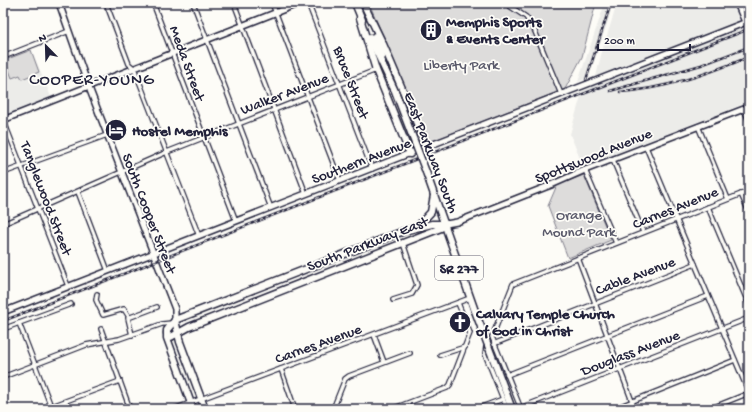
<svg xmlns="http://www.w3.org/2000/svg" width="752" height="412" font-family="'Gochi Hand',sans-serif">
<rect width="100%" height="100%" fill="#fdfcf7"/>
<filter id="ink" filterUnits="userSpaceOnUse"><feTurbulence type="fractalNoise" baseFrequency=".025" numOctaves="2"/><feDisplacementMap in="SourceGraphic" scale="8" xChannelSelector="R" yChannelSelector="G"/><feConvolveMatrix kernelMatrix="1 2 1 2 8 2 1 2 1" color-interpolation-filters="sRGB"/></filter>
<g filter="url(#ink)">
<g fill="#ecece9">
<path d="M605,3H613L608,21L588,78L578,82Z"/>
<path d="M622,3H733L739,18L738,22L596,77L601,55L616,7Z"/>
<path d="M749,24V102L583,166L570,134L583,89Z"/>
<path d="M31,49L52,99L3,116V60Z"/>
</g>
<g fill="#dddcdb" stroke="#807f8b">
<path d="M369,3H596L582,57L565,89L430,142L426,132H424Z"/>
<path d="M31,50L39,72L22,79L20,75L12,78L5,60Z"/>
<path d="M584,175L611,240L568,258L548,206L557,185Z"/>
</g>
<g fill="none" stroke-linecap="round" stroke-linejoin="round">
<g stroke="#22223b" stroke-width="6">
<g id="street">
<path d="M106,3L129,64L134,68L199,236"/>
<path d="M153,3L236,221"/>
<path d="M193,3L271,208"/>
<path d="M234,3L306,194"/>
<path d="M272,3L340,181"/>
<path d="M308,3L372,169"/>
<path d="M505,3L526,17L534,29L561,94"/>
<path d="M3,57L69,31"/>
<path d="M744,109L749,121"/>
<path d="M3,119L68,286"/>
<path d="M698,126L728,199"/>
<path d="M646,147L749,393"/>
<path d="M613,160L643,232"/>
<path d="M585,170L616,243"/>
<path d="M3,173L107,135"/>
<path d="M78,192L108,271"/>
<path d="M741,194L749,212"/>
<path d="M708,207L749,305"/>
<path d="M3,224L167,152L376,70"/>
<path d="M578,258L635,409"/>
<path d="M97,294L96,300L103,315L124,309L129,317"/>
<path d="M393,300L412,294L417,285L403,243"/>
<path d="M3,304L6,311"/>
<path d="M19,323L52,409"/>
<path d="M3,329L71,304"/>
<path d="M101,329L130,409"/>
<path d="M132,335L128,318L157,307"/>
<path d="M374,335L384,362"/>
<path d="M440,355L465,347"/>
<path d="M281,369L295,409"/>
<path d="M507,375L708,296"/>
<path d="M3,377L86,345L119,339L162,324L172,323"/>
<path d="M520,408L749,318"/>
<path d="M44,409L120,381"/>
<path d="M174,409L470,298"/>
<path d="M333,409L345,379L349,376L410,353"/>
<path d="M392,409L447,388L450,385L470,333L458,303"/>
<path d="M476,409L503,399"/>
<path d="M507,409L485,354L486,347L695,264"/>
<path d="M521,409L492,337L513,284L749,191"/>
<path d="M613,409L735,360"/>
<path d="M709,409L749,393"/>
</g>
</g>
<g stroke="#22223b" stroke-width="8">
<g id="secondary">
<path d="M59,3L88,85L175,309V320"/>
<path d="M737,3L745,22"/>
<path d="M3,120L300,3"/>
<path d="M551,185L585,170L749,107"/>
<path d="M446,224L457,222L528,194"/>
<path d="M3,312L749,21"/>
</g>
</g>
<g stroke="#22223b" stroke-width="9">
<g id="primary">
<path d="M355,3L362,20"/>
<path d="M366,9L383,44L427,147"/>
<path d="M360,18L376,70L410,154"/>
<path d="M375,36L382,56"/>
<path d="M370,38L394,89"/>
<path d="M426,172L475,311"/>
<path d="M418,226L431,212L434,195"/>
<path d="M175,320L180,342L205,409"/>
<path d="M167,333L171,337L189,327L441,228L446,224"/>
<path d="M492,356L512,409"/>
<path d="M193,409L167,338V330L175,320L404,231L432,224H446"/>
</g>
</g>
<use href="#street" stroke="#fdfcf7" stroke-width="3.5"/>
<use href="#secondary" stroke="#fdfcf7" stroke-width="5"/>
<use href="#primary" stroke="#fdfcf7" stroke-width="6"/>
<g stroke="#22223b" stroke-width="2.5">
<g id="rail">
<path d="M586,80L611,3"/>
<path d="M610,91L701,65L749,47"/>
<path d="M620,92C665,89 707,74 749,57"/>
<path d="M3,321L749,29"/>
</g>
</g>
<use href="#rail" stroke="#fdfcf7" stroke-width="1" stroke-dasharray="3" stroke-linecap="butt"/>
<g stroke="#22223b" stroke-width="8" stroke-linecap="butt">
<path id="secondary-bridge" d="M528,194L551,185"/>
</g>
<g stroke="#22223b" stroke-width="9" stroke-linecap="butt">
<g id="primary-bridge">
<path d="M395,91L426,172"/>
<path d="M475,311L492,356"/>
</g>
</g>
<use href="#secondary-bridge" stroke="#fdfcf7" stroke-width="5"/>
<use href="#primary-bridge" stroke="#fdfcf7" stroke-width="6"/>
</g>
</g>
<defs>
<g id="building-disc" transform="scale(1.15)"><circle r="9.5" fill="#22223b" stroke="#fdfcf7"/><path d="M-4-6H4V6H1V3H-1V6H-4ZM-2.5-4.3h1.7v1.8h-1.7ZM.8-4.3h1.7v1.8H.8ZM-2.5-1h1.7V.8h-1.7ZM.8-1h1.7V.8H.8Z" fill="#fff"/></g>
<g id="hotel-disc" transform="scale(1.15)"><circle r="9.5" fill="#22223b" stroke="#fdfcf7"/><path d="M-6-4.5h1.5V1H6V5H4.5V3h-9V5H-6ZM-4 0a1.8 1.8 0 1 1 3.6 0ZM.5 0V-2.5h3Q6-2.5 6 0Z" fill="#fff"/></g>
<g id="church-disc" transform="scale(1.15)"><circle r="9.5" fill="#22223b" stroke="#fdfcf7"/><path d="M-1.2-6h2.4v3.5h3.3v2.4h-3.3V6h-2.4V-.1h-3.3v-2.4h3.3Z" fill="#fff"/></g>
</defs>
<g fill-rule="evenodd">
<use href="#building-disc" x="431" y="30"/>
<use href="#hotel-disc" x="116" y="130"/>
<use href="#church-disc" x="460" y="322"/>
</g>
<g text-anchor="middle" stroke-width="3.5" stroke-linejoin="round" paint-order="stroke">
<rect fill="#fdfcf7" stroke="#646373" stroke-width="1" x="435" y="256" width="48" height="24" rx="3"/>
<g font-size="14" font-weight="bold" fill="#22223b">
<text x="459" y="273">SR 277</text>
</g>
<g font-size="15" font-weight="bold" fill="#22223b" stroke="#fdfcf7" text-anchor="start">
<text x="446" y="26">Memphis Sports<tspan x="446" dy="17">&amp; Events Center</tspan></text>
<text x="132" y="135">Hostel Memphis</text>
<text x="476" y="318">Calvary Temple Church<tspan x="476" dy="17">of God in Christ</tspan></text>
</g>
<g font-size="15" fill="#22223b" stroke="#fdfcf7">
<text transform="translate(188 63) rotate(70)" y="5">Meda Street</text>
<text transform="translate(352 82) rotate(69)" y="5">Bruce Street</text>
<text transform="translate(284 93) rotate(-21)" y="5">Walker Avenue</text>
<text transform="translate(432 152) rotate(69)" y="5">East Parkway South</text>
<text transform="translate(593 155) rotate(-22)" y="5">Spottswood Avenue</text>
<text transform="translate(361 160) rotate(-21)" y="5">Southern Avenue</text>
<text transform="translate(47 198) rotate(69)" y="5">Tanglewood Street</text>
<text transform="translate(675 207) rotate(-22)" y="5">Carnes Avenue</text>
<text transform="translate(150 213) rotate(69)" y="5">South Cooper Street</text>
<text transform="translate(367 243) rotate(-21)" y="5">South Parkway East</text>
<text transform="translate(635 275) rotate(-21)" y="5">Cable Avenue</text>
<text transform="translate(318 343) rotate(-20)" y="5">Carnes Avenue</text>
<text transform="translate(630 352) rotate(-21)" y="5">Douglass Avenue</text>
</g>
<g font-size="15" fill="#5a5a6b" stroke="#fdfcf7">
<text x="461" y="69">Liberty Park</text>
<text x="579" y="219">Orange<tspan x="579" dy="17">Mound Park</tspan></text>
</g>
<g font-size="17" letter-spacing="1" fill="#22223b" stroke="#fdfcf7">
<text x="92" y="84">COOPER-YOUNG</text>
</g>
</g>
<rect width="752" height="412" fill="none" stroke="#fdfcf7" stroke-width="16"/>
<rect x="8" y="8" width="736" height="396" fill="none" stroke="#22223b" stroke-width="1.5" filter="url(#ink)"/>
<g transform="translate(46 46) rotate(337)" stroke="#fdfcf7" stroke-width="3" paint-order="stroke">
<path d="M0-3L7 15L0 10L-7 15Z" fill="#22223b"/>
<text y="-6" font-size="11" font-weight="bold" text-anchor="middle" fill="#22223b">N</text>
</g>
<path d="M598 44v6h92v-6" fill="none" stroke="#22223b" stroke-width="2"/>
<text x="604" y="44" font-size="12" fill="#22223b" stroke="#fdfcf7" stroke-width="3" paint-order="stroke">200 m</text>
</svg>
